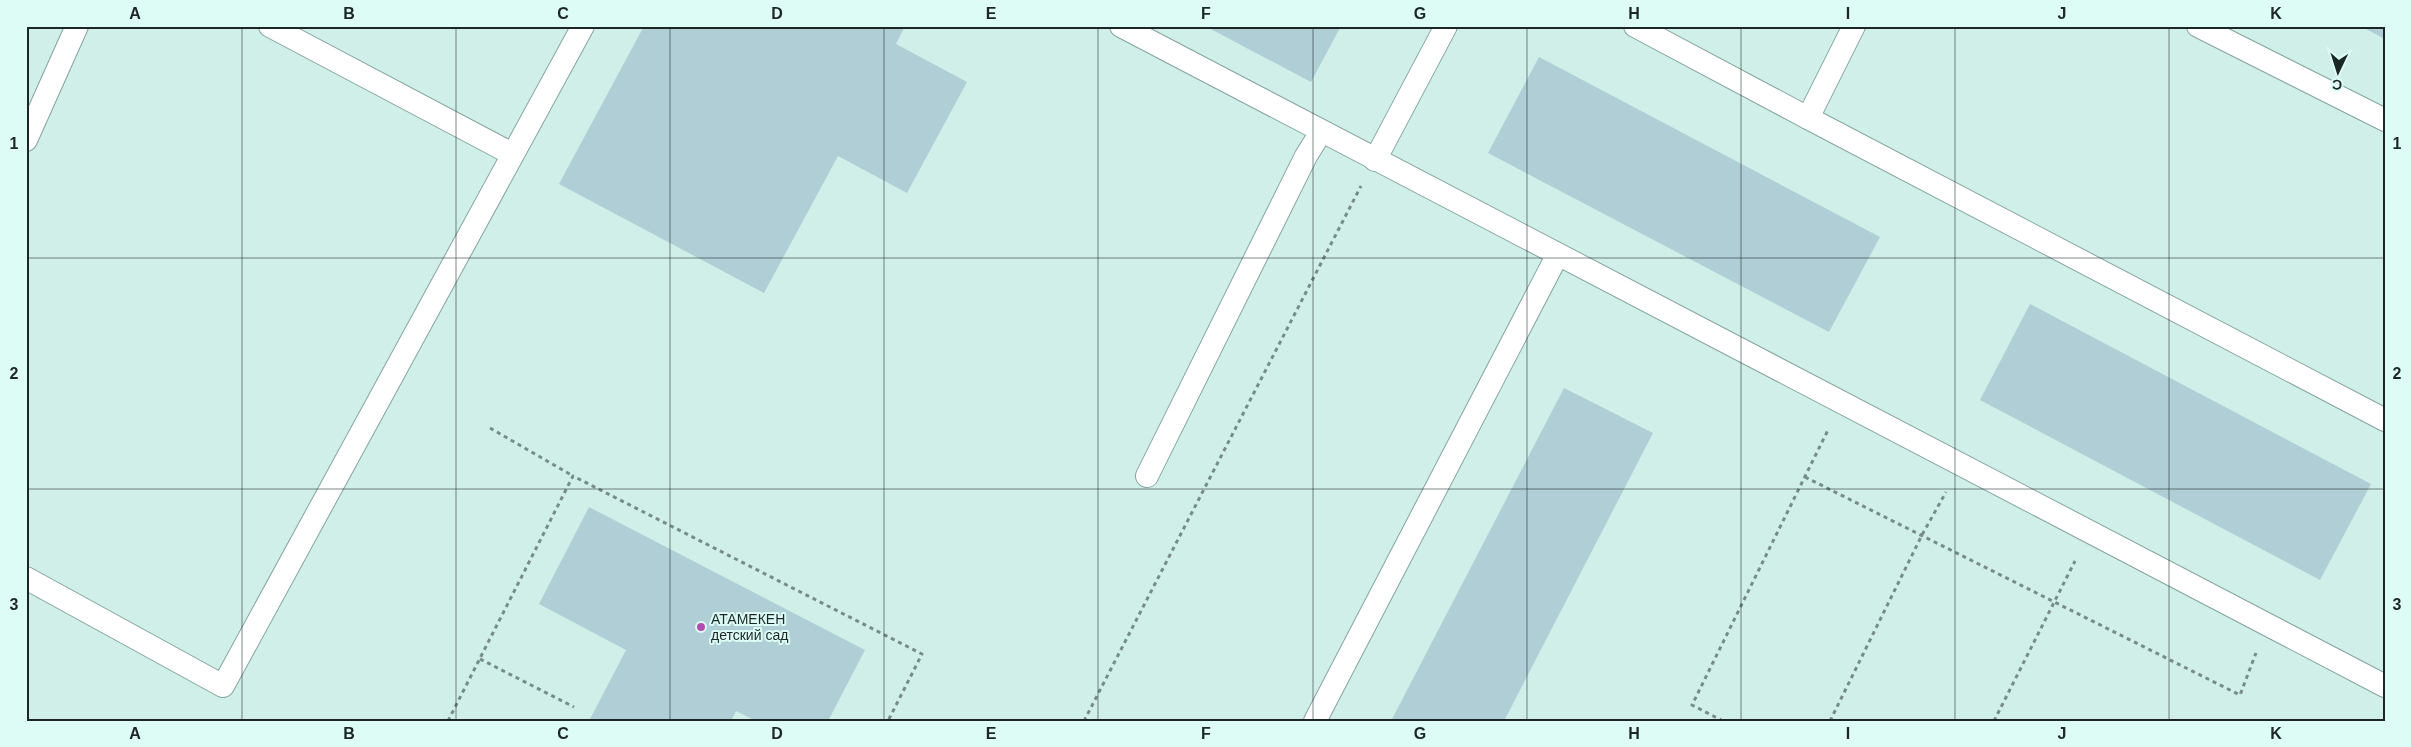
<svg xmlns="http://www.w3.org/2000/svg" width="2411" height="747" font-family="Arial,sans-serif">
<rect width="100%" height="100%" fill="#d0efe9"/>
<g fill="#b0ced5">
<path d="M644,26H905L896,44L967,82L907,193L838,156L764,293L559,184Z"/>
<path d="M1205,26H1341L1311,82Z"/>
<path d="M2360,26H2385V39Z"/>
<path d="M1539,57L1880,237L1829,332L1488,153Z"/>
<path d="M2030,304L2371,484L2320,580L1980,400Z"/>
<path d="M1564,388L1653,433L1504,721H1391Z"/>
<path d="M589,507L865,650L828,721H756L736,711L731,721H589L626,650L539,604Z"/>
</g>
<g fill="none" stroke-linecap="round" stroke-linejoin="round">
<g stroke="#86a49f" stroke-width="24">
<g id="service">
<path d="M270,26L512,154"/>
<path d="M1121,26L2385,686"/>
<path d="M1635,26L1808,118L1854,26"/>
<path d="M2198,26L2385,120"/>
<path d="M1808,118L2385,420"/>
<path d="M26,140L77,26"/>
<path d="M1375,160L1446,26"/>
<path d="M1147,476L1306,156L1321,132"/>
<path d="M26,578L223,686L583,26"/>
<path d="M1315,721L1557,256"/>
</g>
</g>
<g stroke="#778c88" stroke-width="3" stroke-dasharray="4 4" stroke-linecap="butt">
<path d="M490,428L573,476"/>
<path d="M1805,477L2240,695L2256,653"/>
<path d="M480,659L574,707"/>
<path d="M448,721L573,476L922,654L888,721"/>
<path d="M1084,721L1361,186"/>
<path d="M1723,721L1692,705L1828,430"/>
<path d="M1830,721L1922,535L1946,492"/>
<path d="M1994,721L2075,561"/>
</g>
<use href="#service" stroke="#fff" stroke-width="22"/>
</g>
<path fill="none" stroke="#1c2725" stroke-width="1" stroke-opacity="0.55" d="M242,26V721M456,26V721M670,26V721M884,26V721M1098,26V721M1313,26V721M1527,26V721M1741,26V721M1955,26V721M2169,26V721M26,258H2385M26,489H2385"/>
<circle fill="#b24cb0" stroke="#ddfcf6" stroke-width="2" cx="701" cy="627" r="5"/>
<g text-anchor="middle" stroke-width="4" stroke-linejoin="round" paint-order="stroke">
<g font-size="14" fill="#1c2725" stroke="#ddfcf6" text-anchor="start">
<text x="711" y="624">АТАМЕКЕН<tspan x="711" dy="16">детский сад</tspan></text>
</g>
</g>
<rect width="2411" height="747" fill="none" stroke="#ddfcf6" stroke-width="55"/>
<g transform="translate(2338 72) rotate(184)" stroke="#ddfcf6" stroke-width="4" paint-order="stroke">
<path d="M0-4L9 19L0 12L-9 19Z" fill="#1c2725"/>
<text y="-8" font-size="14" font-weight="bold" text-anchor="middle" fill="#1c2725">С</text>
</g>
<rect x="28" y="28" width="2356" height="692" fill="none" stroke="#1c2725" stroke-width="2"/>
<g font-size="16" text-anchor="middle" font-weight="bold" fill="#1c2725">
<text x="135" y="19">A</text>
<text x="349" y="19">B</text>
<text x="563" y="19">C</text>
<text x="777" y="19">D</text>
<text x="991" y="19">E</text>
<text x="1206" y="19">F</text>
<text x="1420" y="19">G</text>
<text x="1634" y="19">H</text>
<text x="1848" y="19">I</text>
<text x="2062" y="19">J</text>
<text x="2276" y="19">K</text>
<text x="14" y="149">1</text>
<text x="2397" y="149">1</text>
<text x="14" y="379">2</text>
<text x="2397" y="379">2</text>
<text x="14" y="610">3</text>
<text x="2397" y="610">3</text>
<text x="135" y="739">A</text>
<text x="349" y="739">B</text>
<text x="563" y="739">C</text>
<text x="777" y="739">D</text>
<text x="991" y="739">E</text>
<text x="1206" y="739">F</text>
<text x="1420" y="739">G</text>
<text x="1634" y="739">H</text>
<text x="1848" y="739">I</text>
<text x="2062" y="739">J</text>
<text x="2276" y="739">K</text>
</g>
</svg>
